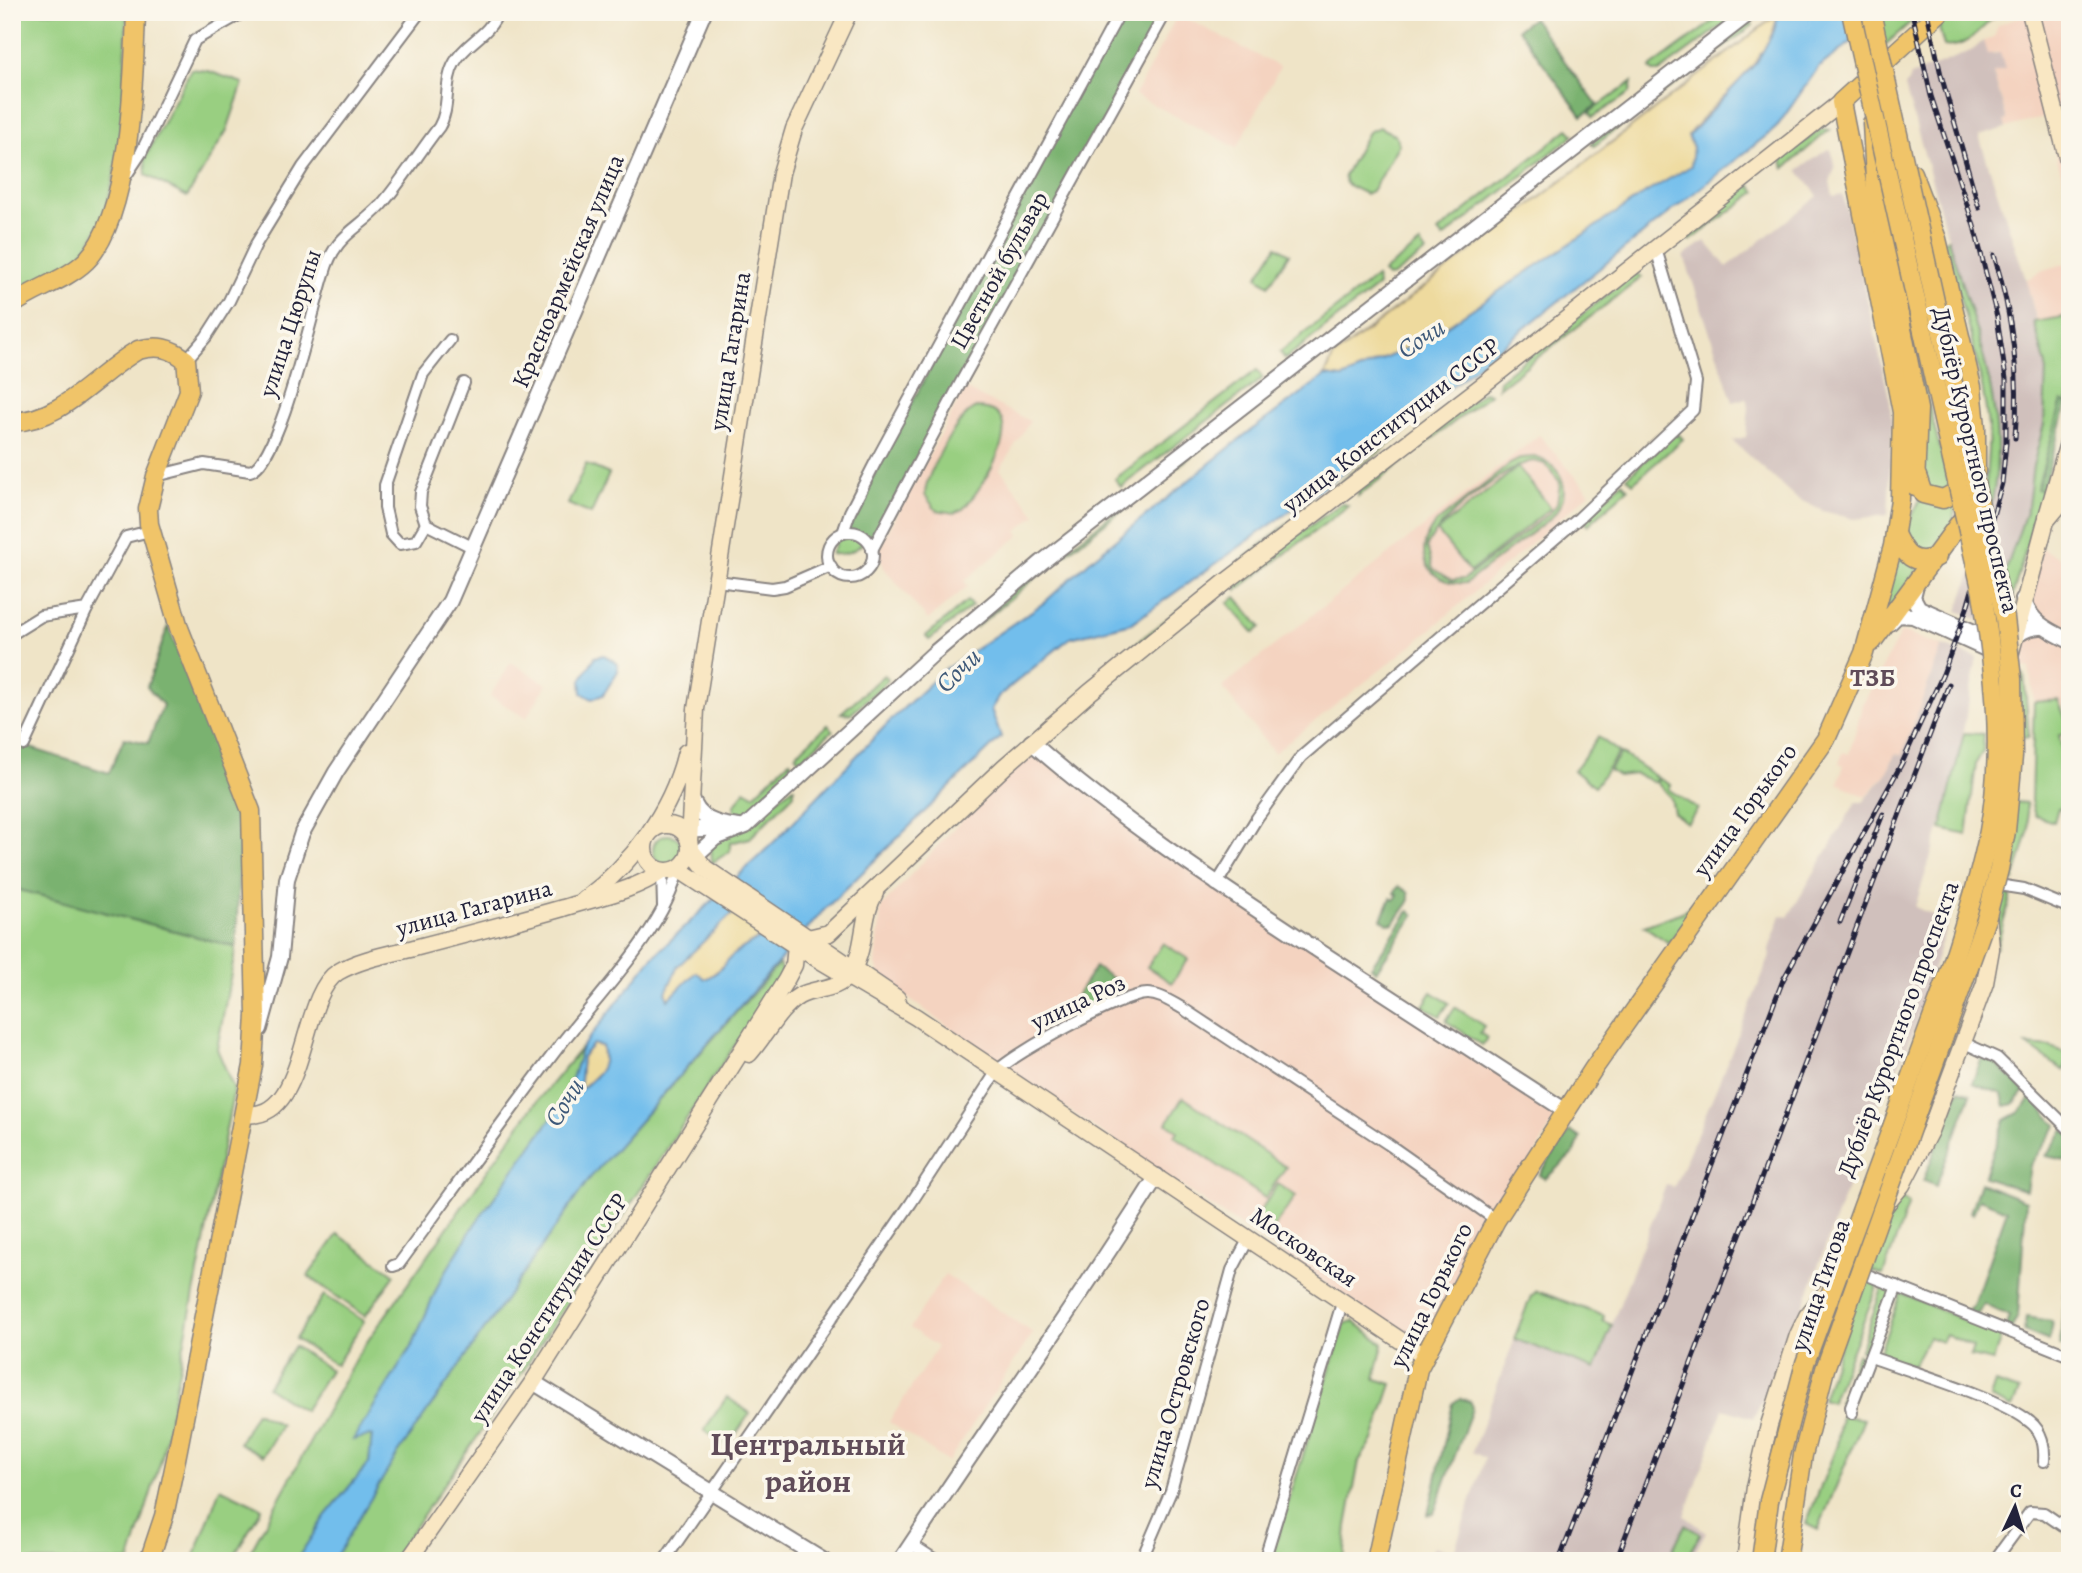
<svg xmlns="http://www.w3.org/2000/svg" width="2082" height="1573" font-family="Alegreya,serif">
<rect width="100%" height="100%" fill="#fbf7ec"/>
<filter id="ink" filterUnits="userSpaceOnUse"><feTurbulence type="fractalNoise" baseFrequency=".0143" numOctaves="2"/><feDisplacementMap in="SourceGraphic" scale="14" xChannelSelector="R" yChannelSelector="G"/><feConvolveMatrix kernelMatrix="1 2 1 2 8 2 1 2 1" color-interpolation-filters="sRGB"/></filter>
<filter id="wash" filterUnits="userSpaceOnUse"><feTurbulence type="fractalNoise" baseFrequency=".00686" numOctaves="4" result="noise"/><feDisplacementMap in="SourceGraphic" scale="28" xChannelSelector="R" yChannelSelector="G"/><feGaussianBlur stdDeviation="1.57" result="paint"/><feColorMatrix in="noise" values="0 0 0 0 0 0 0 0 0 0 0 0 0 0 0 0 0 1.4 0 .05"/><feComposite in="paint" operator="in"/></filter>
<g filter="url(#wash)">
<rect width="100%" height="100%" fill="#efe4c7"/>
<g fill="#f4d3c0">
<path d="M2024,12H2070V200L2044,117L2006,128L2004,121L2007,119L1993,72L2004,69L1997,52L1986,55L1983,41L1994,38L1998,25L2023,16Z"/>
<path d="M1178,14L1280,67L1237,148L1135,95Z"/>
<path d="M2070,262V316L2037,321L2026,280L2041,271Z"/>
<path d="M965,389L1030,421L1000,469L1036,515L1017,531L1020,535L964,581L968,586L928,620L884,568L878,550Z"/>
<path d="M1539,435L1590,493L1411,646L1274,753L1222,687Z"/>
<path d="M2041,548L2070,563V638L2028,607Z"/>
<path d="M2040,631L2070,645V704L2061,707L2058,700L2034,702L2029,668L2013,666L2018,639Z"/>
<path d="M1901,632L1942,646L1902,755L1895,754L1888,771L1866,797L1838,783L1844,765L1839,763L1843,752L1849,754L1863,704Z"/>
<path d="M511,662L547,684L526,718L490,696Z"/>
<path d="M1033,749L1559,1112L1423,1349L1018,1076L881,979L876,964L881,907L1026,751Z"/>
<path d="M945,1274L1033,1333L948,1462L889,1422L937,1347L910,1328Z"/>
</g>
<g fill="#d0c0bc">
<path d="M1983,41L1987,54L2000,53L2005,69L1993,73L2007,120L2004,121L2006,128L1979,136L2026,280L2048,366L2044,423L2033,466L2028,506L1992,625L1958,611L1976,560L1994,493L1998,448L1988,377L1905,87L1911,76L1973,50Z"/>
<path d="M1828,149L1831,150L1835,167L1830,182L1833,196L1843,194L1861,272L1890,402L1892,430L1888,515L1854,519L1823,511L1796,498L1732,440L1746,437L1749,408L1746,398L1733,402L1684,256L1705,241L1727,267L1818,196L1798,170Z"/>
<path d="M1942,646L1977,658L1952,788L1915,907L1948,922L1907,1049L1876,1109L1784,1359L1753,1418L1723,1409L1685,1516L1706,1532L1690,1561H1440L1430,1557L1434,1546L1454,1552L1485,1458L1472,1452L1531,1296L1537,1291L1546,1293L1604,1316L1603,1321L1612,1324L1666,1185L1674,1187L1717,1087L1771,954L1769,949L1781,915L1788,917L1856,802H1863L1869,795L1888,771L1895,754L1902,755Z"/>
</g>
<g fill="#99cf81" stroke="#5e785e" stroke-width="2" fill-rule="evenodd">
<path d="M12,12H127C125,76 125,205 82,253C64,273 35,283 12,295Z"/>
<path d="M1726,12H1741L1659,72H1653L1650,68Z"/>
<path d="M1890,12H1922L1884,46L1878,20Z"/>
<path d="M1950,12H1999C1983,26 1967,50 1944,46L1938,24Z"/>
<path d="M1750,21L1753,25L1594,146L1591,143Z"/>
<path d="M191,69L208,71L243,83L227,130L187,197L146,175L145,158Z"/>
<path d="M1632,82L1630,93L1593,117L1590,112Z"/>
<path d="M1379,127L1395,135L1399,144L1372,191L1366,194L1346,184L1344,176L1368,132Z"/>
<path d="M1568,129L1574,135L1443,238L1438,232Z"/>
<path d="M1821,129L1829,130L1784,169L1782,159Z"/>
<path d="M1750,185L1756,192L1690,241L1684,234Z"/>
<path d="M1948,239C1973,325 2015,422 1989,512C1981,484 1991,454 1988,426C1981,362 1961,302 1943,241Z"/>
<path d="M1420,244L1426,252L1393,276L1387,277L1383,272Z"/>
<path d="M1277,246L1289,254L1269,285L1257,277Z"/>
<path d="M1635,273L1642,277L1498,388L1499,380Z"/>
<path d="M1376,277L1378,286L1285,359L1280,352Z"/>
<path d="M2070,316V393L2067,404L2062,402L2038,488L2042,493L2008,611L2003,579L2028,506L2033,466L2044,424L2046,366L2034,322Z"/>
<path d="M1917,359L1951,492L1924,495L1922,390Z"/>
<path d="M1257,370L1263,378L1121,487L1115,479Z"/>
<path d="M1269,392L1270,395L1046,569L975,628L1011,593Z"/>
<path d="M1484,392L1490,394L1358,496V490Z"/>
<path d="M976,408C1036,408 982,489 963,509L954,513L936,510L925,495C925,474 957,416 976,408Z"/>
<path d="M1418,421L1113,667L1101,671Z"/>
<path d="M1676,432L1683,439L1633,483L1627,477Z"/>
<path d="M1535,457C1565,467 1573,493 1552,517L1466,583C1429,586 1411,553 1435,524L1510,464L1522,458ZM1534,461L1545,464L1560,482L1557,504L1550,513L1464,579L1452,580L1433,569L1427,547C1434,523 1509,463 1534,461Z"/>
<path d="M586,464L609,474L591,514L568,504Z"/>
<path d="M1518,467L1551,508L1470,572L1437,531Z"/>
<path d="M1622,482L1628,489L1588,525L1583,518Z"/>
<path d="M1920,499L1956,503L1953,522L1934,550L1915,556L1904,534Z"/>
<path d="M1342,503L1348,506L1237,590L1235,580Z"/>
<path d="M855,536L864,542C854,552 845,555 831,554L838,539Z"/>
<path d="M1898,556L1919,568L1879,621Z"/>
<path d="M1236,597L1261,627L1254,633L1228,603Z"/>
<path d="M967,601L972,606L929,640L926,636Z"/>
<path d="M884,675L888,680L851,714L841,713Z"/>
<path d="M2019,675H2024L2029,737L2022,738Z"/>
<path d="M2058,700L2070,729V733L2059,735C2064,759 2074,785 2067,810L2058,808L2054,822L2035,816L2031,801L2034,702Z"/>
<path d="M828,725L833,730L799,762L796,754Z"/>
<path d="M1964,733L1984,734L1983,751L1976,763L1967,835L1941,829Z"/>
<path d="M1598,737L1619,752L1595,786L1574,771Z"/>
<path d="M1621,753L1658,778L1655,782L1635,774L1618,776L1609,770Z"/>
<path d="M790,760L793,767L745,815L736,814L734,806L745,790L754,795Z"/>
<path d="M1660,779L1670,785L1668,789L1698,809L1687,823L1674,813L1671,798L1657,783Z"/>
<path d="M794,787V794L750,838L730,843V851L712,863L711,845Z"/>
<path d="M2014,802L2026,803L2029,829L2014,881L2000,880Z"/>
<circle cx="668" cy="850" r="15"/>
<path d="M12,888L236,947L217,1049L234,1089L162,1457L130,1561H12Z"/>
<path d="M1708,891L1669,943L1644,926L1682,912Z"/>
<path d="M1998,892L2011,895L1996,949L1992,920Z"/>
<path d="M1163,943L1188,959L1172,983L1147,967Z"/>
<path d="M779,964L783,975L716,1073L519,1377L391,1561H333L397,1455L589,1179Z"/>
<path d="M1432,992L1449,1003L1440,1016L1423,1006Z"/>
<path d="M1455,1007L1484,1026L1480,1033L1487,1038L1482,1045L1446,1021Z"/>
<path d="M2027,1045L2051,1047L2070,1055L2064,1071Z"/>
<path d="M582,1047L566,1098L475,1224L440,1281L413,1344L354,1439L372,1434L369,1463L325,1516L296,1561H245L357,1356L533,1106Z"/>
<path d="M1183,1097L1286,1167L1265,1198L1175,1136L1178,1131L1167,1123Z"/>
<path d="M1278,1184L1296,1196L1271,1231L1254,1220Z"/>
<path d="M1898,1197L1909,1203L1883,1275L1867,1269L1886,1213Z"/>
<path d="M338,1234L395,1275L365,1316L308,1276Z"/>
<path d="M1863,1277L1879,1283L1831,1402L1822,1399Z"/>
<path d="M1883,1286L1893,1289L1870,1353L1860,1350Z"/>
<path d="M1537,1291L1604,1316L1603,1321L1612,1325L1595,1369L1514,1339L1531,1296Z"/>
<path d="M1901,1293L2001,1336L1993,1361L1970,1356L1973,1347L1946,1334L1942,1342L1928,1337L1913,1366L1879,1354Z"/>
<path d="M324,1295L364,1321L336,1365L295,1339Z"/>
<path d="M1353,1321L1383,1344L1375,1379L1392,1384L1373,1440L1359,1461L1347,1526L1344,1561H1270L1344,1324Z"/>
<path d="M294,1346L330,1370L304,1411L267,1387Z"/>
<path d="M1857,1354L1867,1358L1850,1403L1839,1402Z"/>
<path d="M1995,1383L2019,1391L2012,1408L1990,1398Z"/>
<path d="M727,1397L750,1413L728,1446L704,1430Z"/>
<path d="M256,1412L281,1425L263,1456L239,1443Z"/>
<path d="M1841,1416L1864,1419L1818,1530L1806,1524L1837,1445Z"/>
<path d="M220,1488L262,1508L231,1561H193Z"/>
<path d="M1685,1525L1700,1534L1685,1561H1667Z"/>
</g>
<g fill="#7ab26f" stroke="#4e6a55" stroke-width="2">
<path d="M1100,12H1166L870,544L862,535L843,533L1114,21Z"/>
<path d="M1533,18L1597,105L1582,116L1518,29Z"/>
<path d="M2062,401L2067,404L2042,491L2037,489Z"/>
<path d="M168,626L241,812L236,947L12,888V742L109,773L124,738L148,743L163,705L147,687Z"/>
<path d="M1399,886L1409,893V902L1394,923L1388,924L1381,919L1391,898L1394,900L1398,895L1394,893Z"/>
<path d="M1409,911L1414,915L1376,971L1371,967Z"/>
<path d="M1095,967L1121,984L1123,990L1111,995L1107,989L1093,997L1097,1004L1072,1017L1065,1013Z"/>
<path d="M1982,1058L1995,1063L2025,1091L2014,1104L2005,1106L2002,1094L1972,1083Z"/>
<path d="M1959,1090L1971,1094L1936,1186L1923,1181Z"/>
<path d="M2031,1097L2057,1125L2030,1165L2026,1191L1984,1177L2005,1120L2020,1112Z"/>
<path d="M2064,1130L2070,1136V1161L2046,1156Z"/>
<path d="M1570,1131L1580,1138L1575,1152L1545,1179L1539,1175Z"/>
<path d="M1980,1183L2026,1201L2018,1316L2011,1329L2006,1326L2009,1316L1984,1304L1977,1315L1967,1312L1973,1305L2007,1210L1979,1199L1973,1214L1970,1212Z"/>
<path d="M2070,1210V1312L2066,1332L2070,1333V1348L2060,1345Z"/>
<path d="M2026,1317L2052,1321L2049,1341L2024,1331Z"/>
<path d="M1460,1398L1471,1402L1472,1409L1434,1513L1428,1515L1453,1403Z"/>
</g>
<g fill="#eeda9e" stroke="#887e6c" stroke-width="2">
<path d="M1778,14C1768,66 1719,95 1688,135L1693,147L1692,166L1647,192L1429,338L1343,378L1325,376L1333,357Z"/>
<path d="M736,910L776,929C762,938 743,945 731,957C722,966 717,973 705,980L696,972L669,1000L666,992L678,966Z"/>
<path d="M593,1044L602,1046L604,1068L579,1091L582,1057Z"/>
</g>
<g fill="#72beec" stroke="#4a7094" stroke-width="2" fill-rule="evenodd">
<path d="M1779,12H1890L1818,68L1776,128L1335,479L1132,623L1070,638L1000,695L991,709L1001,737L823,911L589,1179L397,1455L333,1561H296L325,1516L369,1463L372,1435L353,1440L413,1344L440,1281L475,1224L566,1098L582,1047L652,958L778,838L889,722L943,671L1045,602L1092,559L1246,434L1325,376L1343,378L1429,338L1647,192L1691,166L1693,147L1688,136L1757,62L1774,31ZM736,910L775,929C762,938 743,946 731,957C722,966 718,974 705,979L696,972L668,1000L666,992L678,966ZM593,1044L602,1046C608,1068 596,1077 579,1091L582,1057Z"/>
<path d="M604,655L617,663L618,671L603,695L592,699L582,693L581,680L595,657Z"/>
</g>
</g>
<g filter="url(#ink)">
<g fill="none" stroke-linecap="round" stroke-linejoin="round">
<g stroke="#888381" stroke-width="14">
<g id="minor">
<path d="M125,177L141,153L195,40L244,12"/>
<path d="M186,360L206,337L229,301L256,244L303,167L420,12"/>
<path d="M464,383L421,492L420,506L426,524L474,548"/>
<path d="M156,476L204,464L250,471C280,463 313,307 324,274C335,234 357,231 381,205C400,184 420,151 439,127C451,107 443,82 455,62C466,42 489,36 498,12"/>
<path d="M426,524L416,541L400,544L391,534L385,508V485L423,374L450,340"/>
<circle cx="850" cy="555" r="23"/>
<path d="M843,533L850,512L876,461L1120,12"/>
<path d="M872,550L961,382L1166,12"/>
<path d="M717,581L772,588L785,586L831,566"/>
<path d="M12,634L41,616L87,609L126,537L150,531"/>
<path d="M24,745L87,609"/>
<path d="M662,871L663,906"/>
<path d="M1992,884L2024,889L2070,908"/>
<path d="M1216,885L1257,818L1301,757L1579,518L1693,410L1696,382L1656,249"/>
<path d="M1962,1042L1997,1058L2070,1130"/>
<path d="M393,1266L399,1264C451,1193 503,1120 557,1049C594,1000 666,928 678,869"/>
<path d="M1855,1270L2070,1356"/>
<path d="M1871,1357C1911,1372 2000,1397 2030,1422C2042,1431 2045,1447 2044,1461"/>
<path d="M1852,1413L1851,1407L1897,1286"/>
<path d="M911,1544L937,1561"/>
<path d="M664,1561L911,1203L997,1071C1014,1053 1123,994 1147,994C1160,994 1171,1002 1182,1008L1388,1144L1496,1220"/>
<path d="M1141,1561L1171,1491L1232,1270L1249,1238"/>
<path d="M1264,1561L1343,1300"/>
<path d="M1994,1561L2030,1512L2044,1513L2070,1531"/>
</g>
</g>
<g stroke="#888381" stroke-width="18">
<g id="tertiary">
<path d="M1917,581L1913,597L1919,608L1997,642C2014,642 2023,626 2041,627"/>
<path d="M2023,599C2031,623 2048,630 2070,641"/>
<path d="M1890,623L1898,615L1913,616L1997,654"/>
<path d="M1031,742C1116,817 1210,879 1304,941"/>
<path d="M691,796C698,820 716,824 739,827"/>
<path d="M681,830L722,828"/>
<path d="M694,857L715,838L746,826L933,654L1042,562L1751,12"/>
<path d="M1310,945L1566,1111"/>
<path d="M260,1029L280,957L287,879L302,833L336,772L450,601L704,12"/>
<path d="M533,1382L824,1561"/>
<path d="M900,1561C985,1432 1075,1307 1157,1176"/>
</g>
</g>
<g stroke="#888381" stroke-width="19">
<g id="secondary">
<path d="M2030,12L2070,169"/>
<path d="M2047,516L2070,436"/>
<path d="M2011,652L2046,521L2070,492"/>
<circle cx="667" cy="848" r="23"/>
<path d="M689,842L696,709L781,173L794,129L849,12"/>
<path d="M690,849L705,868L897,998"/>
<path d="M678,869L796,946L916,1017L1424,1356"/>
<path d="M584,900C632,864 672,811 686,752"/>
<path d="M808,938L829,933L1004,767L1089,693L1227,581L1488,381L1841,102"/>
<path d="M1963,958L1979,911L1993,848"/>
<path d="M749,1054C765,1036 779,1008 799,996C816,987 836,991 849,975C867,951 860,919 875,893"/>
<path d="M245,1114C308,1123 299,996 338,972C360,959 390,954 414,948C464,935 514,922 563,908C597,897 632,892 662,871"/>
<path d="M1885,1206L1902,1185L1930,1131L1985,983L1991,949L1988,912"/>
<path d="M408,1561L533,1382L786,980L794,965L796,946"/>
<path d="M1745,1561L1755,1487L1769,1425L1798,1335L1807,1316L1832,1285"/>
<path d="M1786,1561C1754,1523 1838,1298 1856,1248"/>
</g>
</g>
<g stroke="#888381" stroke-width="21">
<g id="primary">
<path d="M1880,94L1921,286"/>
<path d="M1872,123L1876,199L1918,409L1915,486"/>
<path d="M1912,173L1937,239L1972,387L1976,427V472"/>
<path d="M12,305C35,288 65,281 86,261C131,215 134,75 136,12"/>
<path d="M12,422C63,421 96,374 138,350C157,345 170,347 186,360L189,391L156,476L148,509L149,524L179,628L251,811L256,1015L253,1065L176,1459L164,1516L149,1561"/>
<path d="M1917,476L1923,494L1943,499L1956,492L1960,477"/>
<path d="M1895,534C1905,555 1912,566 1937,557"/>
<path d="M1872,642L1969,510"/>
<path d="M1376,1561L1418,1369L1496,1220L1594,1068L1826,739L1864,653L1893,546L1900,499L1902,412L1841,102L1940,12"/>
</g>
</g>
<use href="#minor" stroke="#fff" stroke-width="10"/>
<use href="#tertiary" stroke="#fff" stroke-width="14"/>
<use href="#secondary" stroke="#f9e7c3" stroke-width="16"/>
<use href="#primary" stroke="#f0c469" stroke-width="18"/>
<g stroke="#22223b" stroke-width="5">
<g id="rail">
<path d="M1927,12L1941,75L1979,208"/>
<path d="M1994,255C2012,313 2020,377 2015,438"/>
<path d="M1840,922L1883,814"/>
<path d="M1559,1561L1783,980L1902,763L1943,674L1967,608L2002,483L2006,443V379L1997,317L1974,226L1931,96L1912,12"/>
<path d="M1616,1561L1949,684"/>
</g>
</g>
<use href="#rail" stroke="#fbf7ec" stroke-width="2.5" stroke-dasharray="8" stroke-linecap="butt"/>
<g stroke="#888381" stroke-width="21" stroke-linecap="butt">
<g id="primary-bridge">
<path d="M1761,1561L1769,1501L1805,1363L1950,970C1964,924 1980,878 1989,831C2004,752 1995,672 1982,593L1851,12"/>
<path d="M1787,1561L1803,1455L1825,1369L1987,916L1999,869L2006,831L2013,756L2012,679L2005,618L1871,12"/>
</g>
</g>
<use href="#primary-bridge" stroke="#f0c469" stroke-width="18"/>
</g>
</g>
<g text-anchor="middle" stroke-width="7" stroke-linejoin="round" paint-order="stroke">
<g font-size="24" fill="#22223b" stroke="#fbf7ec">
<text transform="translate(999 270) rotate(-61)" y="8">Цветной бульвар</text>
<text transform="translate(568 271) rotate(-67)" y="8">Красноармейская улица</text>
<text transform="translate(290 323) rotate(-72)" y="8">улица Цюрупы</text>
<text transform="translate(730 351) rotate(-81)" y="8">улица Гагарина</text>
<text transform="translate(1391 425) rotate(-38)" y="8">улица Конституции СССР</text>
<text transform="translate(1976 460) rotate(77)" y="8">Дублёр Курортного проспекта</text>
<text transform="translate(1745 810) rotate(-54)" y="8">улица Горького</text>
<text transform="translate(474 908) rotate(-15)" y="8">улица Гагарина</text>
<text transform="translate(1078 1002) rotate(-25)" y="8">улица Роз</text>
<text transform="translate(1898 1029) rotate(-70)" y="8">Дублёр Курортного проспекта</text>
<text transform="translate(1304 1247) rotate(34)" y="8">Московская</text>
<text transform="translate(1820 1285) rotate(-71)" y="8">улица Титова</text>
<text transform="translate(1431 1295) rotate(-64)" y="8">улица Горького</text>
<text transform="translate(549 1308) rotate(-57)" y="8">улица Конституции СССР</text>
<text transform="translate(1175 1393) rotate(-74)" y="8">улица Островского</text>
</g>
<g font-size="26" font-style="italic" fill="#3e5979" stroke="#fbf7ec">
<text transform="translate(1421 338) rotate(-33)" y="9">Сочи</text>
<text transform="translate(958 670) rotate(-44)" y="9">Сочи</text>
<text transform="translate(564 1102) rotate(-58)" y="9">Сочи</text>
</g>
<g font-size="26" font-weight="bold" fill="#604c59" stroke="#fbf7ec">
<text x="1873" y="686">ТЗБ</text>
</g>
<g font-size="32" font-weight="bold" fill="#604c59" stroke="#fbf7ec">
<text x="808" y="1455">Центральный<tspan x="808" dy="37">район</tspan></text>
</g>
</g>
<rect width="2082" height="1573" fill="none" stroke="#fbf7ec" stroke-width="42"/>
<g transform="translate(2015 1507) rotate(4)" stroke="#fbf7ec" stroke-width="5" paint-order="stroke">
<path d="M0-5L12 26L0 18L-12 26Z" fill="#22223b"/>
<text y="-10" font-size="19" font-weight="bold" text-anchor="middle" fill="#22223b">С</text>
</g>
</svg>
